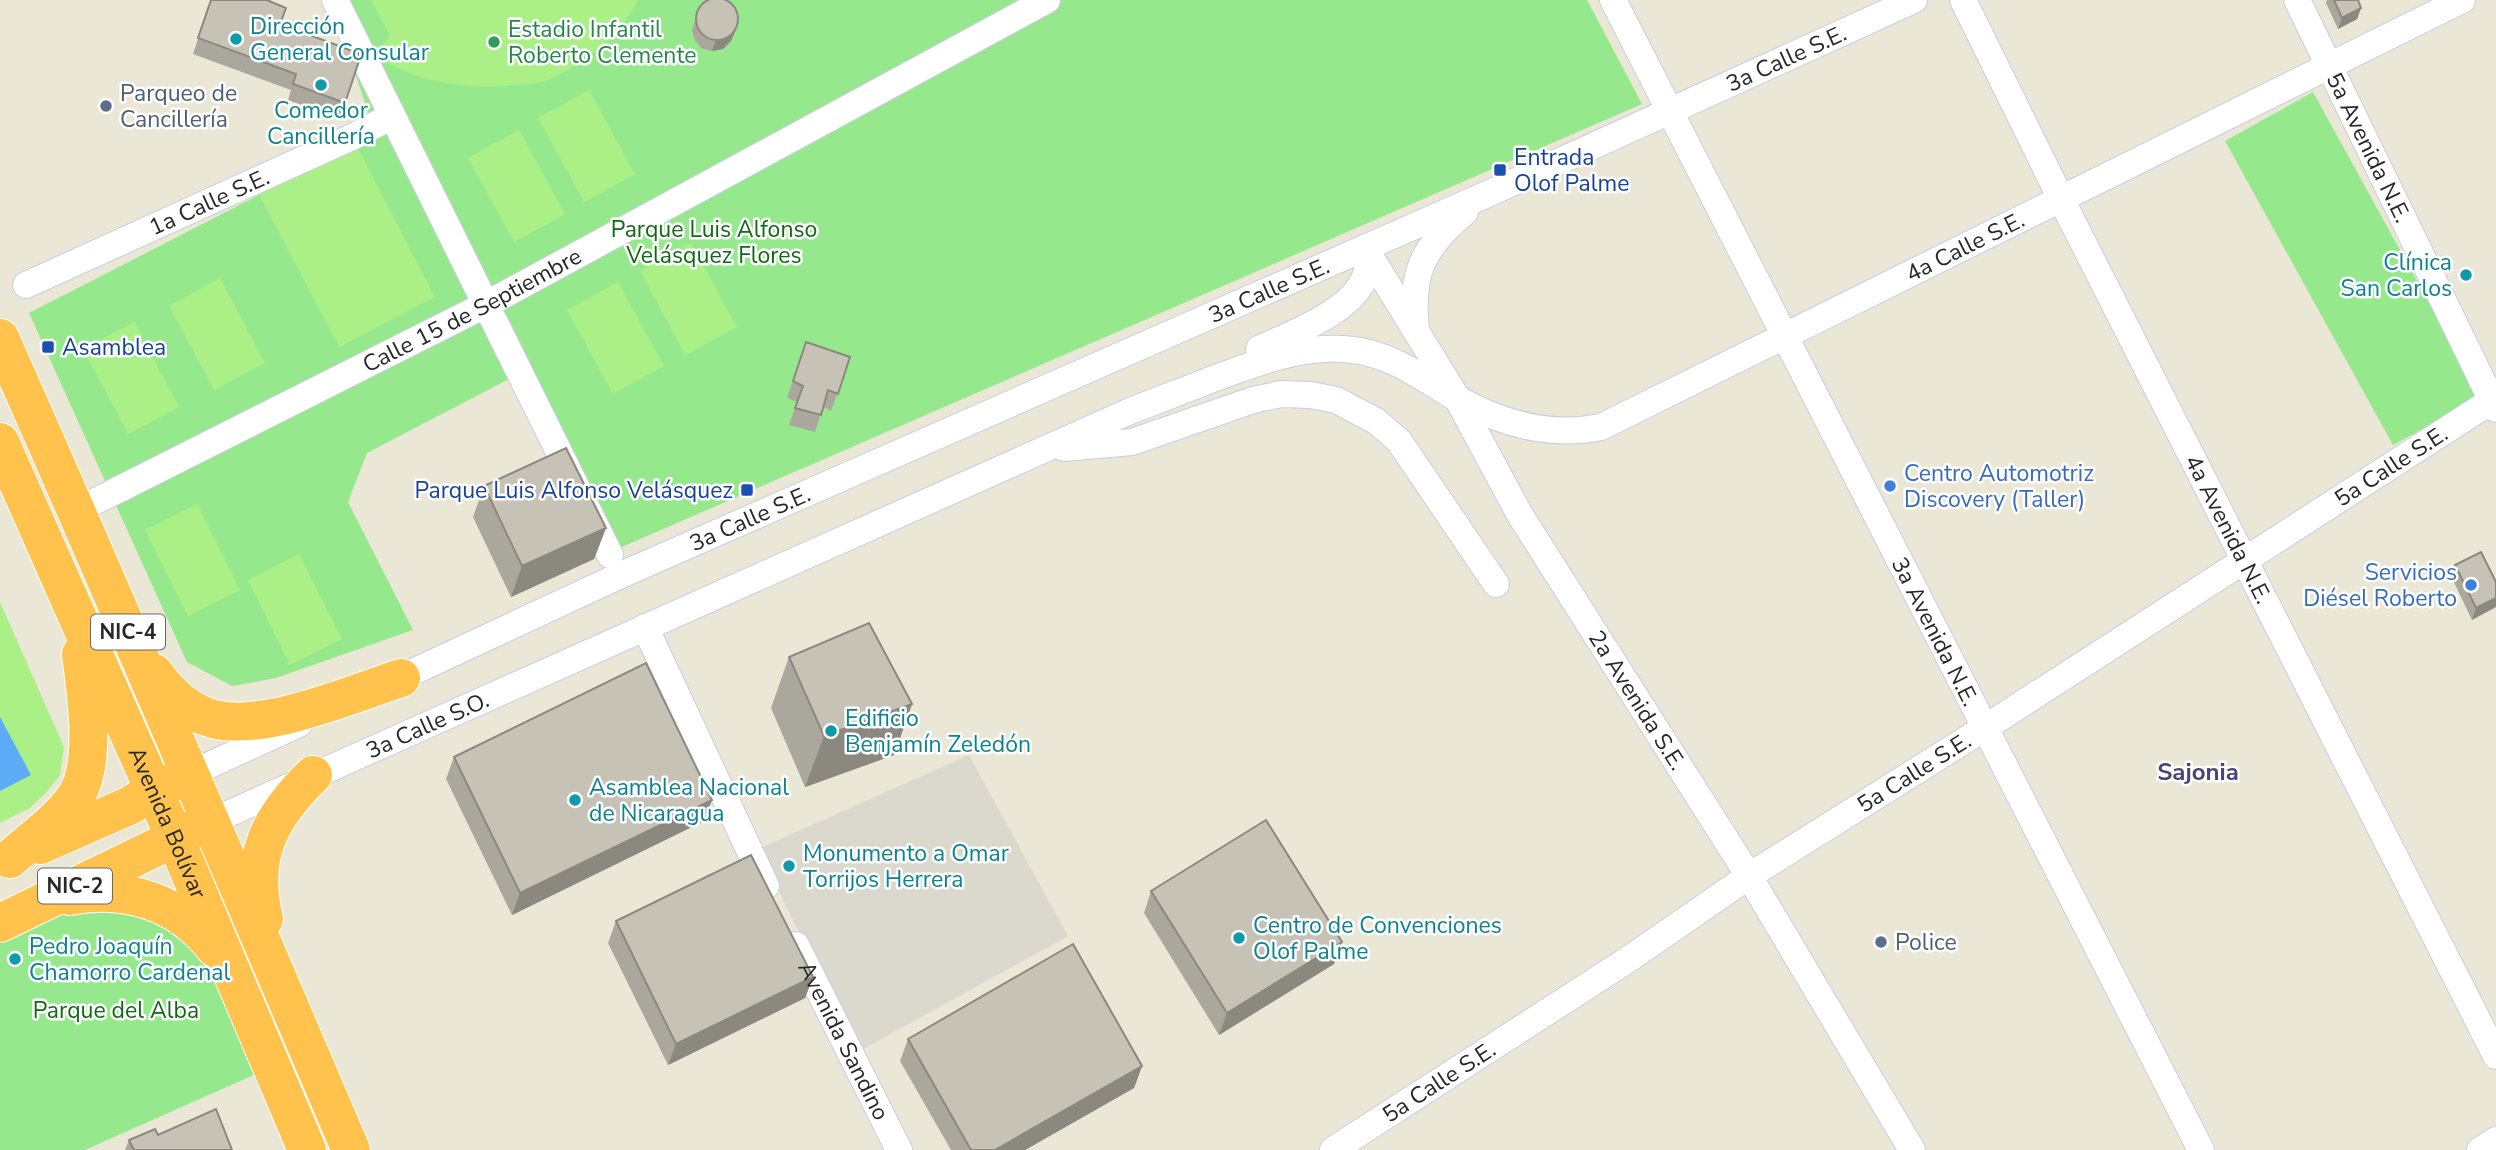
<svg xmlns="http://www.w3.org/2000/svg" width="2496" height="1150" font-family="'Nunito Sans',sans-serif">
<rect width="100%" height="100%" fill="#ebe7d6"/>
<g fill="#96e88d">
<path d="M330,0H1587L1642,104L601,556L511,378L367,453L348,502L413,630L276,678L232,686L187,662L29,313L376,135Z"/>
<path d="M2313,92L2481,397L2393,445L2225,141Z"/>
<path d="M44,901L183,916L272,1067L85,1150H0V921Z"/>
</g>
<g fill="#abf087">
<path d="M371,0H638C622,33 576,72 541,82C532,85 522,84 514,85C465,90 415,82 374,55L390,36Z"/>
<path d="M589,90L635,174L584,202L538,118Z"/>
<path d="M519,130L565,214L514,242L468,158Z"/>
<path d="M352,137L435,297L339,347L255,187Z"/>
<path d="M691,243L737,327L685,355L640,271Z"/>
<path d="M220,278L265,363L214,390L169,306Z"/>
<path d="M618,282L664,366L613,394L567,310Z"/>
<path d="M134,322L179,407L128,434L83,349Z"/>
<path d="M197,504L240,590L188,616L145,530Z"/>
<path d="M299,554L342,639L290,665L248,580Z"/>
<path d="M0,602L64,747L60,775L47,792L30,808L0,823Z"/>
</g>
<path fill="#dbd9cd" d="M969,755L1068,936L858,1052L758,849Z"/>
<path fill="#5eabf8" d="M0,717L31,775L0,791Z"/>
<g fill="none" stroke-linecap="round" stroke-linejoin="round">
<g stroke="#cccbe2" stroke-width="28">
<g id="minor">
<path d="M335,0L610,555"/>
<path id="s1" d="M1613,0C1810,383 2003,768 2201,1150"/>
<path id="s2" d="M1963,0L2061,199L2496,1056"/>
<path id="s3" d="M2297,0L2496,409"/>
<path id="s4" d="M1365,248L1457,398L1520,515L1749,876L1912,1150"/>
<path id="s5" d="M26,285L352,137L392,116"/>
<path d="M1416,330C1410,273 1422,248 1465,212"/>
<path d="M1259,349C1292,333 1359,310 1367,270C1368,263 1366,255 1365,248"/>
<path d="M1064,448L1132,442L1253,400L1281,394L1311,395L1336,400L1376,421L1399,441L1496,584"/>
<path id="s6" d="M76,511L487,304L1047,0"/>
<path d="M645,627L766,886"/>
<path id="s7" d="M385,685L621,575L1492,192L1914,0"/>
<path d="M190,774L299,724"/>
<path id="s8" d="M210,822L1128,412C1158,400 1188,389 1218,377C1263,361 1304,344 1353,350C1394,355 1423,379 1458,399C1502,424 1551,437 1601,427L2462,0"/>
<path id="s9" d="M796,945L899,1150"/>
<path id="s10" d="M1333,1150L1629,959L1749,876L1983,729L2496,398"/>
<path d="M2480,1150L2496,1140"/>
</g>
</g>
<g stroke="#fff" stroke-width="40">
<g id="highway">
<path d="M0,338C120,608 235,879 351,1150"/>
<path id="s11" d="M0,442L175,838L307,1150"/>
<path d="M154,673C168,693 188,712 213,719C264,732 352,694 401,678"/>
<path d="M40,845L131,805L153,790L175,781"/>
<path d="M10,859C31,840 57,822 74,799C98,766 86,693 81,654"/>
<path d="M69,896C126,885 179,902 215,948"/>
<path d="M264,919C249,857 269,818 313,775"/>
<path d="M0,923L198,827"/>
</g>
</g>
<use href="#minor" stroke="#fff" stroke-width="26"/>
<use href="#highway" stroke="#ffc34d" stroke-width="38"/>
</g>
<g fill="#aaa89d">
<path d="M211,0L280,24L345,103L340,119L288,100L291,90L193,54Z"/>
<path d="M2327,0H2358L2361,8L2357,19L2338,29L2326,3Z"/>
<path d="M699,9L731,41L723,49L712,51L701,48L695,40L692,30Z"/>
<path d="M806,342L850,357L831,411L823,407L815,432L789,425L797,402L787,398Z"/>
<path d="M484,486L606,528L594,559L511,597L473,517Z"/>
<path d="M2455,565L2496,582L2472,620L2451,576Z"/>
<path d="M789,657L912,704L894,755L805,787L771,708Z"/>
<path d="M454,757L704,821L512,915L446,779Z"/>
<path d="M1151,891L1334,964L1219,1035L1144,913Z"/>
<path d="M616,921L813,977L805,998L668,1065L608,943Z"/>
<path d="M908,1039L1142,1066L1134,1088L1025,1150H951L900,1061Z"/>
<path d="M158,1135L232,1150H125L129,1140Z"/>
</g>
<g fill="#8b887f">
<path d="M2361,8L2357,19L2338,29L2342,18Z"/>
<path d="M736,30L731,41L723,49L712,51L716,40Z"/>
<path d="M606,528L594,559L511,597L522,566Z"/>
<path d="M2496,598V607L2472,620L2476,608Z"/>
<path d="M912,704L894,755L805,787L824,736Z"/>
<path d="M712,800L704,821L512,915L520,893Z"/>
<path d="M1342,942L1334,964L1219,1035L1227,1013Z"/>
<path d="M813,977L805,998L668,1065L676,1044Z"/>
<path d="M1142,1066L1134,1088L1025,1150H995Z"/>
</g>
<g fill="#c6c3b6" stroke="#8b887f" stroke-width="2">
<circle cx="717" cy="19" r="21"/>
<path d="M211,0H267L286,8L280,24L358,53L360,58L345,103L293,84L296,74L198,38Z"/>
<path d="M2334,0H2358L2361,8L2342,18Z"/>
<path d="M806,342L850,357L838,394L828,390L821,415L795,408L803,386L793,381Z"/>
<path d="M566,448L606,528L522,566L484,486Z"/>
<path d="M2481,552L2496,582V598L2476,608L2455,565Z"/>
<path d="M869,623L912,704L824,736L789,657Z"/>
<path d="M646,663L712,800L520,893L454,757Z"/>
<path d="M1266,820L1342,942L1227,1013L1151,891Z"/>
<path d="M751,855L813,977L676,1044L616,921Z"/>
<path d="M1073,944L1142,1066L995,1150H971L908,1039Z"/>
<path d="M216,1109L232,1150H134L129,1140L155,1129L158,1135Z"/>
</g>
<g fill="#0f9aa8" stroke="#fff" stroke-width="2.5">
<circle cx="236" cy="39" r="7"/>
<circle cx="321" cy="85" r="7"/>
<circle cx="2466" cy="275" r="7"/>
<circle cx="831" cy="731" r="7"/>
<circle cx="575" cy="800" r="7"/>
<circle cx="789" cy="866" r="7"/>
<circle cx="1239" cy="938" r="7"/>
<circle cx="15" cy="959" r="7"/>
</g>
<circle fill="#2e9e5b" stroke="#fff" stroke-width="2.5" cx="494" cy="42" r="7"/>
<g fill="#5c6f8a" stroke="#fff" stroke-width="2.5">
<circle cx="106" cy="106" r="7"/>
<circle cx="1881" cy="942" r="7"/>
</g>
<g fill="#1a4fb4" stroke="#fff" stroke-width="2.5">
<rect x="1493" y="163" width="14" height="14" rx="3.5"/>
<rect x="41" y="340" width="14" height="14" rx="3.5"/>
<rect x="740" y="483" width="14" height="14" rx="3.5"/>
</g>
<g fill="#3f7fe0" stroke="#fff" stroke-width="2.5">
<circle cx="1890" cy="486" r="7"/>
<circle cx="2471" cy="585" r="7"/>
</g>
<g text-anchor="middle" stroke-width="5" stroke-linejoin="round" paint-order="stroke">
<g fill="#fff" stroke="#686868" stroke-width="2">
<rect x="91" y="614.5" width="74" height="35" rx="5"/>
<rect x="38" y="868.5" width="74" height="35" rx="5"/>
</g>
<g font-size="21" font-weight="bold" fill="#272727">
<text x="128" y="639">NIC-4</text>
<text x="75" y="893">NIC-2</text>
</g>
<g font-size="23" fill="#0d838f" stroke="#fff" text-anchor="start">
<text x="250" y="34">Dirección<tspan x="250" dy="26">General Consular</tspan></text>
<text x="321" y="118" text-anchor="middle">Comedor<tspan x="321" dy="26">Cancillería</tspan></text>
<text x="2452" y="270" text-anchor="end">Clínica<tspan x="2452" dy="26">San Carlos</tspan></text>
<text x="845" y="726">Edificio<tspan x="845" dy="26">Benjamín Zeledón</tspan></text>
<text x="589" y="795">Asamblea Nacional<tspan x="589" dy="26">de Nicaragua</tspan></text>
<text x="803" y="861">Monumento a Omar<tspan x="803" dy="26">Torrijos Herrera</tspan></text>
<text x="1253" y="933">Centro de Convenciones<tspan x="1253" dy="26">Olof Palme</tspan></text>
<text x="29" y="954">Pedro Joaquín<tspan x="29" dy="26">Chamorro Cardenal</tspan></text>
</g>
<g font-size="23" fill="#27864d" stroke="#fff" text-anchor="start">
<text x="508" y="37">Estadio Infantil<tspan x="508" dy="26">Roberto Clemente</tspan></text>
</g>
<g font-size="23" fill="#272727" stroke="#fff">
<text dy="8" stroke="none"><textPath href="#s7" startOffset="1535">3a Calle S.E.</textPath></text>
<text dy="8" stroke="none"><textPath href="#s3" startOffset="164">5a Avenida N.E.</textPath></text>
<text dy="8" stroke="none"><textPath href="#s5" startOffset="201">1a Calle S.E.</textPath></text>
<text dy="8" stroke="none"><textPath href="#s8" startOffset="1913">4a Calle S.E.</textPath></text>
<text dy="8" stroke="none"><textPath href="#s7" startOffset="968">3a Calle S.E.</textPath></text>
<text dy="8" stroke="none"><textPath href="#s6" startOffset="444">Calle 15 de Septiembre</textPath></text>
<text dy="8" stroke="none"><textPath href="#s10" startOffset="1260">5a Calle S.E.</textPath></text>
<text dy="8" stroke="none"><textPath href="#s7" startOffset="401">3a Calle S.E.</textPath></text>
<text dy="8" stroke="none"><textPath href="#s2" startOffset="592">4a Avenida N.E.</textPath></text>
<text dy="8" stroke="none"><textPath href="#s1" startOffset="709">3a Avenida N.E.</textPath></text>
<text dy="8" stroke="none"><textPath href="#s4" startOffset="528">2a Avenida S.E.</textPath></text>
<text dy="8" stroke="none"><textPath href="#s8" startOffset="238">3a Calle S.O.</textPath></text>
<text dy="8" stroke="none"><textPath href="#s10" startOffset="693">5a Calle S.E.</textPath></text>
<text dy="8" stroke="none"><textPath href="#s11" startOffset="416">Avenida Bolívar</textPath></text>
<text dy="8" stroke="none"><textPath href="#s9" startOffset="107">Avenida Sandino</textPath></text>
<text dy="8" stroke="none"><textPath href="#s10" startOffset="126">5a Calle S.E.</textPath></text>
</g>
<g font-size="23" fill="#4e5e75" stroke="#fff" text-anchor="start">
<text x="120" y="101">Parqueo de<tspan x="120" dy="26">Cancillería</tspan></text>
<text x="1895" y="950">Police</text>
</g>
<g font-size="23" fill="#164399" stroke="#fff" text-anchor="start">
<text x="1514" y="165">Entrada<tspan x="1514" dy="26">Olof Palme</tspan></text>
<text x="62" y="355">Asamblea</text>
<text x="733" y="498" text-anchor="end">Parque Luis Alfonso Velásquez</text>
</g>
<g font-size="23" fill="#136815" stroke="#fff">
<text x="714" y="237">Parque Luis Alfonso<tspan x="714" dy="26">Velásquez Flores</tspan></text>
<text x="116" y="1018">Parque del Alba</text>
</g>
<g font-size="23" fill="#366cbe" stroke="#fff" text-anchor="start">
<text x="1904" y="481">Centro Automotriz<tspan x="1904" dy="26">Discovery (Taller)</tspan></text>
<text x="2457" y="580" text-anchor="end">Servicios<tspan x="2457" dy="26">Diésel Roberto</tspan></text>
</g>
<g font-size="24" font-weight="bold" fill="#47447a" stroke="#fff">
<text x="2198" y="780">Sajonia</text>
</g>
</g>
</svg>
